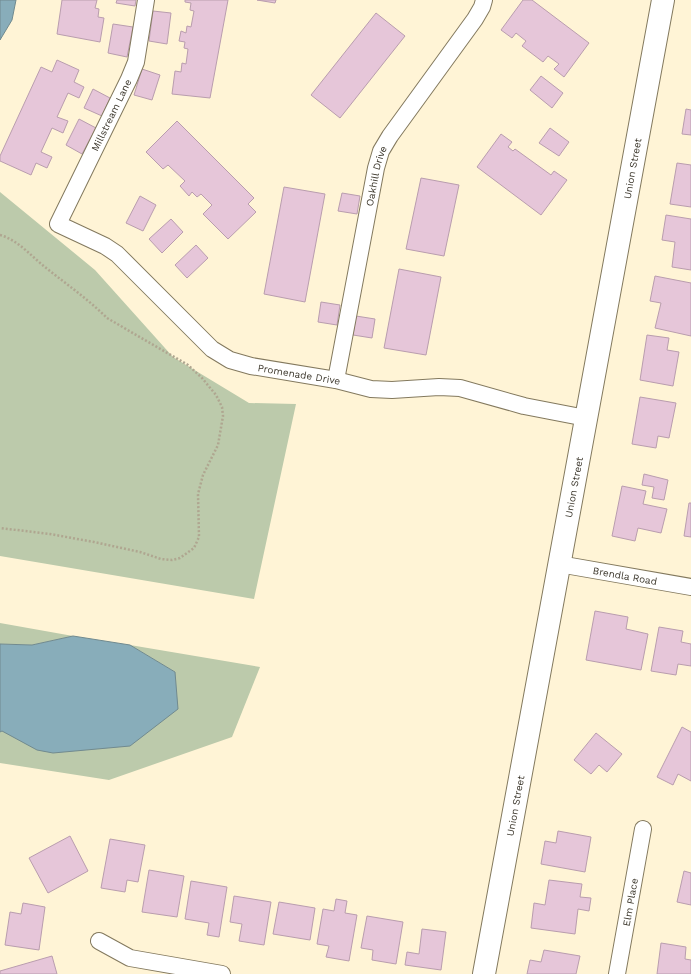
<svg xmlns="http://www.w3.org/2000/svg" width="691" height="974" font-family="'Work Sans',sans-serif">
<rect width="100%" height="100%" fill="#fff4d6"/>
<g fill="#bccaab">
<path d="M0,192L95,270L173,357L249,403L296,404L254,599L0,556Z"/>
<path d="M0,623L73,636L32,645L0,644Z"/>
<path d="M130,645L260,667L232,737L109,780L0,763V732L1,731L175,672Z"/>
</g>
<g fill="#88adba" stroke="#718a8f">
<path d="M0,0H16L12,20L0,40Z"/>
<path d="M73,636L130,645L175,672L178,709L130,746L53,753L37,750L2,731L0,732V644L32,645Z"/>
</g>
<g fill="#e6c6d9" stroke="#b99dae">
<path d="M62,0H97L95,8L99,9L98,17L104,18L100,42L57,34Z"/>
<path d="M117,0H136L135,6L116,3Z"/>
<path d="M185,0H228L210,98L172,94L175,71L181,72L182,63L186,64L188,49L184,48L185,42L179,41L181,31L186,33L187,26L191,27L194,11L190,10L191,3L185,2Z"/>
<path d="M257,0H276L275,3Z"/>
<path d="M523,0H532L589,43L564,77L554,69L559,64L548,56L543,62L522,46L526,41L516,33L512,38L501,30Z"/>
<path d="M153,11L171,13L167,44L149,41Z"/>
<path d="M376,13L405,36L340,118L311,95Z"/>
<path d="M113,24L133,27L127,57L108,53Z"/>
<path d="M57,60L79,70L74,82L84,87L79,98L68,93L57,117L68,121L63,133L52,128L41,152L52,157L47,168L36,163L31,175L0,161V156L41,67L52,72Z"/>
<path d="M142,69L160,75L152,100L134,95Z"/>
<path d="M541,76L563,93L552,108L530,90Z"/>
<path d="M93,89L110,98L102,116L84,108Z"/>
<path d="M686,109L691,110V135L682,134Z"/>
<path d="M79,119L96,128L82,154L66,145Z"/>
<path d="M177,121L254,198L248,204L256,212L228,239L203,214L212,205L201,194L197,197L192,192L189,196L180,186L185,181L168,165L163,169L146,152Z"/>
<path d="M550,128L569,142L559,156L539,143Z"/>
<path d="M501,134L512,142L508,147L513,151L515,149L551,175L554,171L567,180L541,215L477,167Z"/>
<path d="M677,163L691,165V207L670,204Z"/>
<path d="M421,178L459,185L444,256L406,249Z"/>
<path d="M284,187L325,194L305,302L264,294Z"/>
<path d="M342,193L360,196L357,214L338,211Z"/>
<path d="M140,196L156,205L143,231L126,223Z"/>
<path d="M666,215L691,219V270L672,267L675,242L662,240Z"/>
<path d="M171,219L183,232L162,253L149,239Z"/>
<path d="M196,245L208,258L187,278L175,265Z"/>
<path d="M399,269L441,277L426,355L384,348Z"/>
<path d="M655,276L691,283V336L655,328L661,303L650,301Z"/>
<path d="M321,302L340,305L337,325L318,322Z"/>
<path d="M356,316L375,319L372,338L353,335Z"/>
<path d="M647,335L669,338L667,350L679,352L673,386L640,380Z"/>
<path d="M640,397L676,403L669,438L658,436L656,448L632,444Z"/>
<path d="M644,474L668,480L664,500L652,498L654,487L642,485Z"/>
<path d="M622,486L646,491L643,504L667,509L661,533L638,528L635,541L612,536Z"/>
<path d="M689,503H691V537L684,536Z"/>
<path d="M595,611L628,617L626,629L648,634L641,670L586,660Z"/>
<path d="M659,627L683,631L681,642L691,644V666L678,664L676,675L651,671Z"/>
<path d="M682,727L691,732V781L678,774L673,785L657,777Z"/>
<path d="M596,733L622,754L607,772L599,765L591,774L574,760Z"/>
<path d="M558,831L591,837L585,872L541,864L545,841L556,843Z"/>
<path d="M70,836L88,871L48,893L29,858Z"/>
<path d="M110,839L145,845L138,882L127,880L125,892L101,888Z"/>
<path d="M149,870L184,876L177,917L142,912Z"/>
<path d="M684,871L691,873V905L677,902Z"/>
<path d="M549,880L582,884L580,897L591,898L589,911L578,909L575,934L531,928L534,903L545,905Z"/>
<path d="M191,881L227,887L219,937L207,935L209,923L185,919Z"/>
<path d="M234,896L271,902L264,945L239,941L242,924L230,922Z"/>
<path d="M336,899L347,901L345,913L357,915L349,961L326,957L329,946L317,944L323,909L334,911Z"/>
<path d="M279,902L315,908L310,940L273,934Z"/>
<path d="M23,903L45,907L39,950L5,945L10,912L21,914Z"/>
<path d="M367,916L403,922L396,964L372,960L373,950L361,948Z"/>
<path d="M422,929L446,932L441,970L405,965L407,952L419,954Z"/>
<path d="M661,943L686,947L685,959L691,960V974H657Z"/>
<path d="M544,950L580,956L576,974H527L530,960L541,962Z"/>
<path d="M52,956L57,974H0V971Z"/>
</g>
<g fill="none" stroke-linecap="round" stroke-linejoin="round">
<g stroke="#83795e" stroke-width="18">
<g id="street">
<path id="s1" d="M146,0L136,62L129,79L58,224L105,246L117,254L212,349L230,360L251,366L336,380L371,389L392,390L439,387L460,388L524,406L586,418"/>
<path id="s2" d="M336,380L376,168L381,151L390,136L475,19L482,7L484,0"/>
<path id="s3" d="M559,564L691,587"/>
<path d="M99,941L130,958L222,974"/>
<path id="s4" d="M617,974L643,829"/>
</g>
</g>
<g stroke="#83795e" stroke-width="24">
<g id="secondary">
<path id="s5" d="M484,974L663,0"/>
</g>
</g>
<path stroke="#afa690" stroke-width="2.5" stroke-dasharray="2 2" stroke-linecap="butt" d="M0,235C18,240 31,256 45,267C66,284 88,299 107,318L188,365L202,378L216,395L222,407L223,416L218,445L203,475L198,494L199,537L194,548L180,558L172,560L161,559L140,552L94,542L50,534L0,528"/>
<use href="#street" stroke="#fff" stroke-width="16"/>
<use href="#secondary" stroke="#fff" stroke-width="22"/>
</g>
<g text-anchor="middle" stroke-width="3.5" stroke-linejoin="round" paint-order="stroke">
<g font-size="10" fill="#3c372c" stroke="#fff">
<text transform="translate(111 115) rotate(-64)" y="4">Millstream Lane</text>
<text dy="4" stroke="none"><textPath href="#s5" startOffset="819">Union Street</textPath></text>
<text dy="4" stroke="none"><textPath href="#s2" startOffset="208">Oakhill Drive</textPath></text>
<text dy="4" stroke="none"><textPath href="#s1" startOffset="535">Promenade Drive</textPath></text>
<text dy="4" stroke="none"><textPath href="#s5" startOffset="495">Union Street</textPath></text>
<text dy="4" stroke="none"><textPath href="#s3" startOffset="67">Brendla Road</textPath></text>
<text dy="4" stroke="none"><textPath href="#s5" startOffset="171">Union Street</textPath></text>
<text dy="4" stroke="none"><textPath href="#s4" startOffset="73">Elm Place</textPath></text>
</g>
</g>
</svg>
